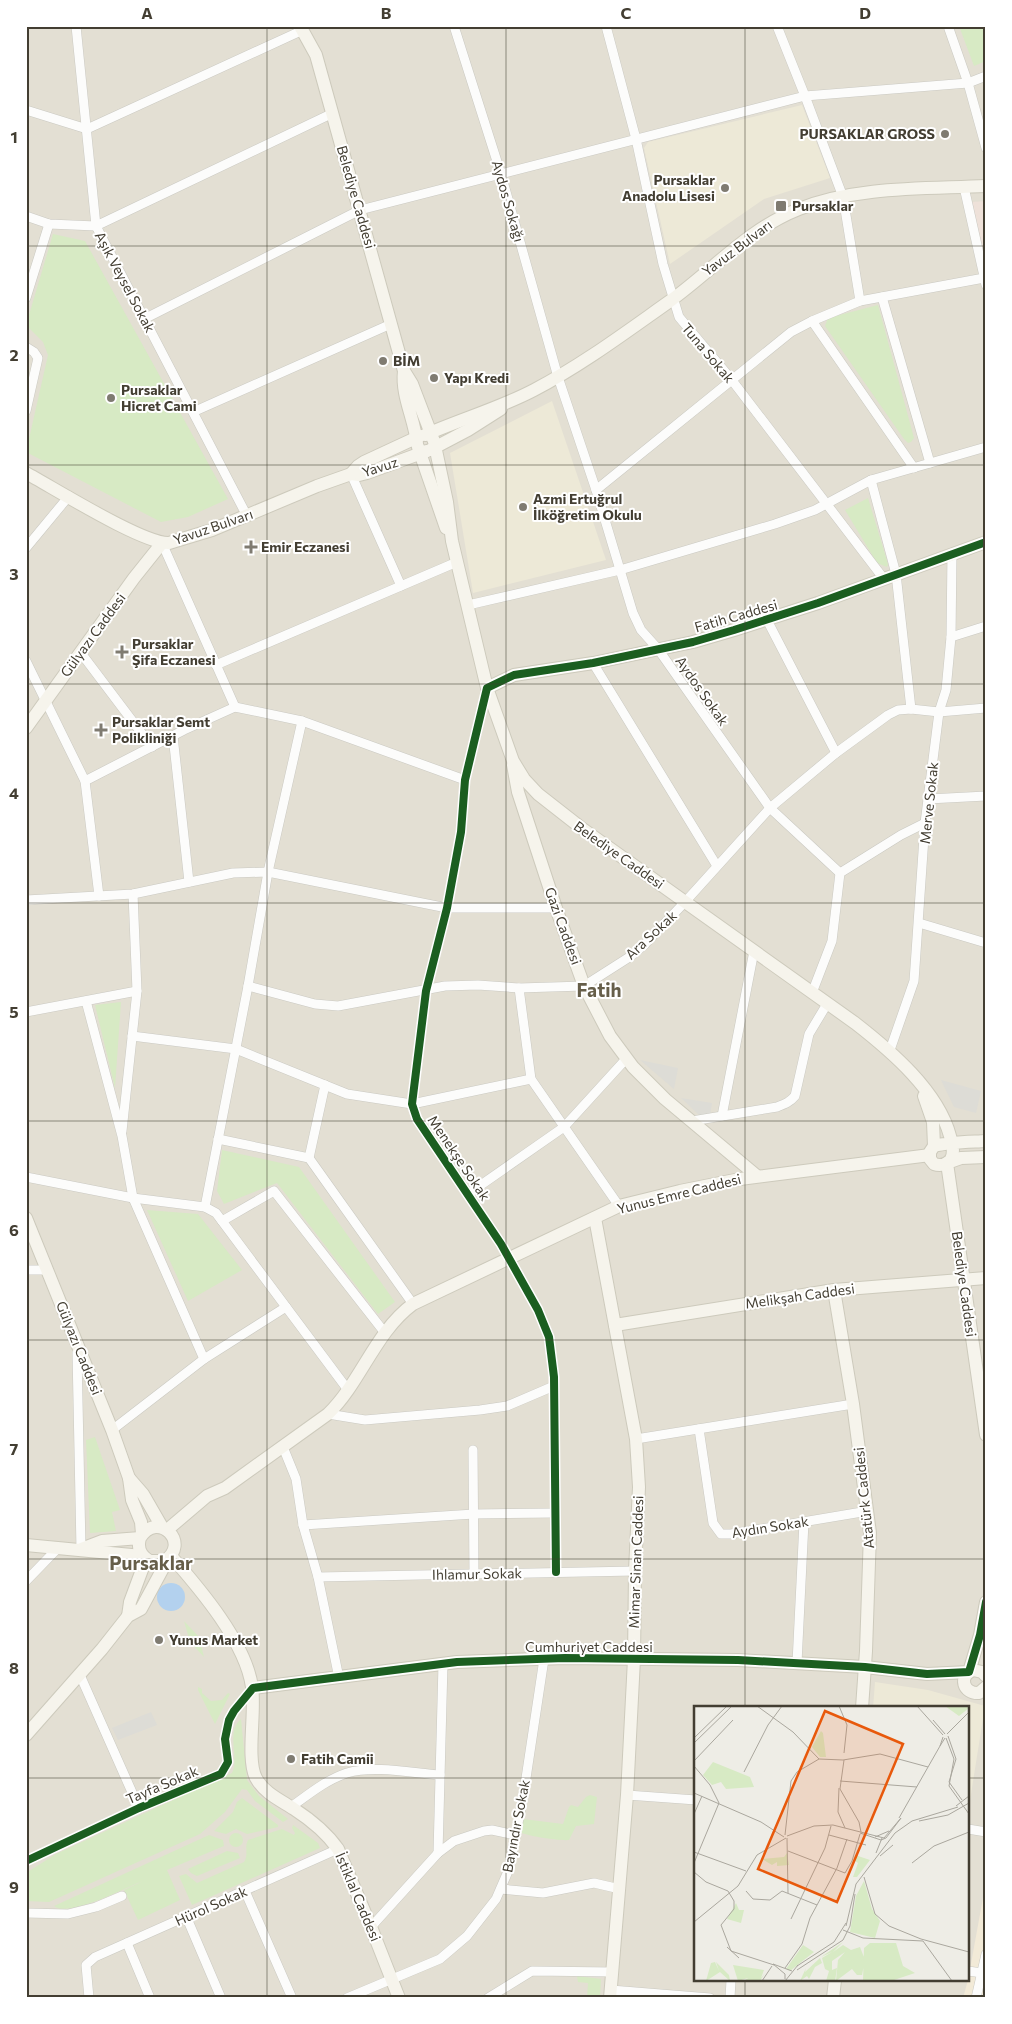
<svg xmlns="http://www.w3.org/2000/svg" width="1012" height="2024" font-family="Commissioner,sans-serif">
<rect width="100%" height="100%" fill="#eeede6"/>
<path fill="#e3dfd3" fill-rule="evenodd" d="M26,26H986V1998H26ZM696,1708H968V1980H696Z"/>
<path fill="#f2ead7" d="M986,1881V1998H963L968,1980Z"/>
<g fill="#ede9d7">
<path d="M802,105L830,178L764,199L670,264L644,148L648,142Z"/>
<path d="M552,401L606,560L473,593L450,453Z"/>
<path d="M875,1682L928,1690L985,1706L968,1813V1708H873Z"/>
</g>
<path fill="#eee1d9" d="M986,201V263L972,202Z"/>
<g fill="#d7eac4">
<path d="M959,26H986V61L974,66Z"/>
<path d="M53,234L85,241L228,499L188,517L161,522L26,452L48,355L43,342L26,325Z"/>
<path d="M878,305L914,438L911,442L908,443L904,439L825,326L828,318Z"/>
<path d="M868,498L888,564L887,567L877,563L845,510Z"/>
<path d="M121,1002L115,1088L95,1005Z"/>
<path d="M222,1150L299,1167L395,1302L378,1314L277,1183L224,1204L217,1191Z"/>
<path d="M147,1210L198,1214L242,1270L188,1301Z"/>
<path d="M95,1437L120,1510L112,1512L116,1531L90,1533L86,1440Z"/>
<path d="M184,1621L199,1637L204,1657L190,1642Z"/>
<path d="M198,1687L202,1689V1693L211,1701L222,1700L228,1693L230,1694L215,1724L198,1690Z"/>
<path d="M241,1719L247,1780L259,1796L288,1819L283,1822L255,1801L247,1790L242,1789L225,1812L200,1834L49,1902L26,1901V1873L56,1854L232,1773C240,1758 225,1732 241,1719Z"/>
<path d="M590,1795L597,1797L594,1824L576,1826L569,1840C560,1841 526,1836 520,1832L523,1819L563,1824L569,1807L571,1805L578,1807L586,1797Z"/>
<path d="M242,1798L278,1825V1827L247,1834L236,1829L226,1834L214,1831L233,1812L237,1802Z"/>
<path d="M293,1825L318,1843L320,1848L192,1905L179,1876L186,1874L197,1883L244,1862C249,1855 244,1847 248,1840L282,1829L294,1835L295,1833L292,1828Z"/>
<circle cx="236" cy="1840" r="7"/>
<path d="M209,1835L223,1840L224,1846L167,1870L180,1900L138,1920L124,1890L143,1881C125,1888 69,1918 54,1906Z"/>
<path d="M227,1851L238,1853L240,1858L197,1876L191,1873L188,1869Z"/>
<path d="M577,1976L601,1979L600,1998H587L588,1983L578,1982Z"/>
</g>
<g fill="#dddcd6">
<path d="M640,1060L678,1068L674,1089Z"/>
<path d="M941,1080L981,1091L976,1113L954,1107Z"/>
<path d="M681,1098L712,1103L710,1116L699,1115Z"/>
<path d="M151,1712L157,1725L118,1740L112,1728Z"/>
</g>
<circle fill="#b3d1ee" cx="171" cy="1597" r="14"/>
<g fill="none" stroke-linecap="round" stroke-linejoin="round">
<g stroke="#cac9c2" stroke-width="10">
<g id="street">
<path d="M76,26L96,226L247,516"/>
<path d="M454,26L501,174L558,377L596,490L633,613L641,630L658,649L770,808L840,873"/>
<path d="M606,26L636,139L663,264L679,317L731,379L884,579"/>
<path d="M777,26L805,96L843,197L860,301"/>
<path d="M948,26L968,83L986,148"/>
<path d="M26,110L87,129L303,30"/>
<path d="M964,187L986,285"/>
<path d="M26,216L49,224L96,226L333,113"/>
<path d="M882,297L930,463"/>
<path d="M26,298L49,224"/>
<path d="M144,319L360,210L805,96L968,83L986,76"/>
<path d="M812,321L914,468"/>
<path d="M26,347L34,352L38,358L26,411"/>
<path d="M193,412L391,324"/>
<path d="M351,474L401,586"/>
<path d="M871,480L896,574L911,709"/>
<path d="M596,490L791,332L812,321L860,301L984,278"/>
<path d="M162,543L235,707L302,721L465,780"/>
<path d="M26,548L69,496"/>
<path d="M468,605L620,570L775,524L815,510L871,480L986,447"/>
<path d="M767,620L836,753"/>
<path d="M951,637L986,626"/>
<path d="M81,653L152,747"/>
<path d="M26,661L85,781L99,896"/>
<path d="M593,663L717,866"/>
<path d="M216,665L457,562"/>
<path d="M487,689L465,780L461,832L447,908L426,991L412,1104L417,1119L501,1244L538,1310L549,1337L554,1377L556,1572"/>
<path d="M173,736L189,882"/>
<path d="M85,781L184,730L235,707"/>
<path d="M928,799L986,796"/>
<path d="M26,900L133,894L233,873L268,872L447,908H556"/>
<path d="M919,923L986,943"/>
<path d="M248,986L315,1004L338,1006L445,986L478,985L519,988L584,986L631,956L644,945L685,902L770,808L836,753L888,715L898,710L911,709L939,712L986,708"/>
<path d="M519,988L531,1079L619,1206"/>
<path d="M812,993L832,941L840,873L901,835L925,823"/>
<path d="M86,1001L122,1136L133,1198L204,1359"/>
<path d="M26,1012L137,991"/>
<path d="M132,1036L236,1049L347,1094L412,1104L531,1079"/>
<path d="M890,1050L914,981L925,823L939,712L946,690L951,637L952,553"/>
<path d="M722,1116L754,951"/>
<path d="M692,1121L777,1107C785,1104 790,1102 795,1096L809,1034L827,1004"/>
<path d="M122,1131L137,991L133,894"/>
<path d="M218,1139L309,1158L413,1304"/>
<path d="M309,1158L325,1085"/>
<path d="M26,1177L133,1198L205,1207L216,1213L348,1390"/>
<path d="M468,1194L564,1127L626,1059"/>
<path d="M205,1207L248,986L268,872L302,721"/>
<path d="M222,1221L274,1191L385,1333"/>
<path d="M26,1270H47"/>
<path d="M77,1352L81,1549"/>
<path d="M328,1414L365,1420L480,1410L507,1406L554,1386"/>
<path d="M699,1429L713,1523L721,1534H731L868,1511"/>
<path d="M112,1430L204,1359L286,1307"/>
<path d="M636,1439L853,1404"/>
<path d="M283,1447L296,1479L303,1525L318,1577L339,1678"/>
<path d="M473,1450L474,1574"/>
<path d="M303,1525L474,1514L555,1513"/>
<path d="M318,1577L635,1571"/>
<path d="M26,1581L57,1549"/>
<path d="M797,1663L804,1522"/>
<path d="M80,1675L139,1808"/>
<path d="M627,1795L696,1800"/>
<path d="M291,1807C309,1794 326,1780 347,1773C374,1765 412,1773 440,1775"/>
<path d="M968,1829L986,1832"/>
<path d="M438,1853L443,1664"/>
<path d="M26,1861L139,1808L221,1774L228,1762L225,1739L229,1720L234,1711L253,1688"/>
<path d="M501,1889L543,1893L594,1883L620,1889"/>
<path d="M245,1891L292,1998"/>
<path d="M26,1913L68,1914L96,1907L122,1896"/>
<path d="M186,1916L221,1998"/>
<path d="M371,1927L438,1853L454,1841L484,1831L492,1830L515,1835"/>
<path d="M127,1943L150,1998"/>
<path d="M968,1971L982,1973"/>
<path d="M611,1990L710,1998"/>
<path d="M89,1998L86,1965L95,1957L338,1849"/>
<path d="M347,1998L440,1959L467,1936L496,1899L509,1869L523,1798L544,1659"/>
<path d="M488,1998L532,1971L613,1972"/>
<path d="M730,1998L731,1980"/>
<path d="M976,1998L986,1954"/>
</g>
</g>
<g stroke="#cdcabc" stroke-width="14">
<g id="secondary">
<path d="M300,26L316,55L404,371"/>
<path d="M425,435C461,419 500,408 534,390C582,365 626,332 670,301C713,270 748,229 799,209C857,186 924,189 986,186"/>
<path d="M434,441L447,502L452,541L487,688L513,761L524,779L538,794L584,830L855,1023C891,1051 938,1091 950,1136C952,1143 955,1152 951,1159C947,1165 940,1166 934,1164L930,1159V1152L934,1146C950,1142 969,1142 986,1141"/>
<path d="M417,444C415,420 401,396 404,371L412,384L433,439"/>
<path d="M418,447L446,528"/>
<path d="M430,450L468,430L501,409"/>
<path d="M26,473C54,488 143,544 169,543L212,530L317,486L351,474L359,475L367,473L427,451"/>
<path d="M351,474L358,466L364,462L420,436"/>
<path d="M487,688L514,675L593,663L693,642L734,630L818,603L986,542"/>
<path d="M26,728L134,578L162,543"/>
<path d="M513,765L518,792L556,908L584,986L610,1036L633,1067L665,1099L757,1176"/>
<path d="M924,1096L933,1122L934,1146"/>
<path d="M986,1157L961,1158L947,1163L986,1435"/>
<path d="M26,1218L112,1430L129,1478L132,1500L141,1522L142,1534"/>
<path d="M595,1218L636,1439L639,1487L635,1571L634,1659L627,1795L610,1998"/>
<path d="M834,1290L853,1404L870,1533L866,1651L862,1708"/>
<path d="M615,1325L834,1290L986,1278"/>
<path d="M129,1478L143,1494L162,1527"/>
<path d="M167,1530L207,1496L225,1488L328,1414C361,1382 375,1332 413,1304L619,1206L680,1191L740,1179L930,1155"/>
<path d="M26,1545L142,1556"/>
<path d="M81,1549L102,1541L140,1538C158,1509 192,1544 164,1561H150C140,1556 137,1548 140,1538"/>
<path d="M171,1556C200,1589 246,1643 252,1687C256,1710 246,1759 256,1778C264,1793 280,1800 294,1809C311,1820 326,1832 338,1849L371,1927L399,1998"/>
<path d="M128,1616L130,1602L146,1559"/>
<path d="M986,1676L982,1672L973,1670C958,1676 963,1694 979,1693L986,1687"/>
<path d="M253,1688L457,1662L565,1658L738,1660L865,1667L927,1674L969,1672L980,1635L986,1602"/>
<path d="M26,1735L102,1649L128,1616L141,1609L168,1559"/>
<path d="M833,1998L835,1980"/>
</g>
</g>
<use href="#street" stroke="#fcfcfb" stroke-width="9"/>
<use href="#secondary" stroke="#f6f4ec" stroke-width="12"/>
<g stroke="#fff" stroke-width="11">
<g id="cycleway">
<path d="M556,1572L554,1377L549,1337L538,1310L501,1244L417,1119L412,1104L426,991L447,908L461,832L465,780L487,688L514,675L593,663L693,642L734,630L818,603L986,542"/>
<path d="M26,1861L139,1808L221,1774L228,1762L225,1739L229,1720L234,1711L253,1688L457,1662L565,1658L738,1660L865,1667L927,1674L969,1672L980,1635L986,1602"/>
</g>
</g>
<use href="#cycleway" stroke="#1b5e20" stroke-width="8"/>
</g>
<path fill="none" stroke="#433e32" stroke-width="1" stroke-opacity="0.55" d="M267,26V1998M506,26V1998M745,26V1708M26,246H986M26,465H986M26,684H986M26,903H986M26,1121H986M26,1340H986M26,1559H986M26,1778H696M968,1778H986M745,1980V1998"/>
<g fill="#7f7b71" stroke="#fff" stroke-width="2">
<circle cx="945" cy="134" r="5"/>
<circle cx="725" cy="188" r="5"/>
<rect x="775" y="200" width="12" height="12" rx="2.5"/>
<circle cx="383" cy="361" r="5"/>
<circle cx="434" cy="378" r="5"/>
<circle cx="111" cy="398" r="5"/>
<circle cx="523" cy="507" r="5"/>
<path d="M248.5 539.5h5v5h5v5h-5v5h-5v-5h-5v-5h5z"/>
<path d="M119.5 644.5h5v5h5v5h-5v5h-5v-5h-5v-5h5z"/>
<path d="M98.5 722.5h5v5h5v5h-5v5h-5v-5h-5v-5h5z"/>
<circle cx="159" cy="1640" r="5"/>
<circle cx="291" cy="1759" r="5"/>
</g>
<g text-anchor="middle" stroke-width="4" stroke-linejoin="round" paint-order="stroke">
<g font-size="14" font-weight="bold" fill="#433e32" stroke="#fff" text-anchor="start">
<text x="935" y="139" text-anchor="end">PURSAKLAR GROSS</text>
<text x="715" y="185" text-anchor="end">Pursaklar<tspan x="715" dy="16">Anadolu Lisesi</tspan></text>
<text x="792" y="211">Pursaklar</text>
<text x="393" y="366">BİM</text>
<text x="444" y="383">Yapı Kredi</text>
<text x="121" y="395">Pursaklar<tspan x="121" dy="16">Hicret Cami</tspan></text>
<text x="533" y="504">Azmi Ertuğrul<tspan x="533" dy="16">İlköğretim Okulu</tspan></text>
<text x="261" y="552">Emir Eczanesi</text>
<text x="132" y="649">Pursaklar<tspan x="132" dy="16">Şifa Eczanesi</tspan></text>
<text x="112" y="727">Pursaklar Semt<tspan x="112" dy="16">Polikliniği</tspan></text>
<text x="169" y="1645">Yunus Market</text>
<text x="301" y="1764">Fatih Camii</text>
</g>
<g font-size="14" fill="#433e32" stroke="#fff">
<text transform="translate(356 197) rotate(74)" y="5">Belediye Caddesi</text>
<text transform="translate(508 201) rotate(74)" y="5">Aydos Sokağı</text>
<text transform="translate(737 248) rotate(-37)" y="5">Yavuz Bulvarı</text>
<text transform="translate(125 282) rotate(62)" y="5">Aşık Veysel Sokak</text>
<text transform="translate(708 353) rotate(50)" y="5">Tuna Sokak</text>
<text transform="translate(380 467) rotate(-18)" y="5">Yavuz</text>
<text transform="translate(213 527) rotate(-19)" y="5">Yavuz Bulvarı</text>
<text transform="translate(736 616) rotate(-16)" y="5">Fatih Caddesi</text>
<text transform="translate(93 635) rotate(-54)" y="5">Gülyazı Caddesi</text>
<text transform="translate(702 691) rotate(55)" y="5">Aydos Sokak</text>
<text transform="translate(929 803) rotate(-84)" y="5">Merve Sokak</text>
<text transform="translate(619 855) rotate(35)" y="5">Belediye Caddesi</text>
<text transform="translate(563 926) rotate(70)" y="5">Gazi Caddesi</text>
<text transform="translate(651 935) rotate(-43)" y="5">Ara Sokak</text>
<text transform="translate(459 1158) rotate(56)" y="5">Menekşe Sokak</text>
<text transform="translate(679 1194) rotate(-14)" y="5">Yunus Emre Caddesi</text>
<text transform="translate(964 1284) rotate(82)" y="5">Belediye Caddesi</text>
<text transform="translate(800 1296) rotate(-8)" y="5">Melikşah Caddesi</text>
<text transform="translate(79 1348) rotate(68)" y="5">Gülyazı Caddesi</text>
<text transform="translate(864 1498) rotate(-96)" y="5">Atatürk Caddesi</text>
<text transform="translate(770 1527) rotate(-9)" y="5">Aydın Sokak</text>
<text transform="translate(636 1562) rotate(-88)" y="5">Mimar Sinan Caddesi</text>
<text transform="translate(477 1574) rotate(-1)" y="5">Ihlamur Sokak</text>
<text x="589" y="1652">Cumhuriyet Caddesi</text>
<text transform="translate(162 1785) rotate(-23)" y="5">Tayfa Sokak</text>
<text transform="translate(516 1826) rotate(-79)" y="5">Bayındır Sokak</text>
<text transform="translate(358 1897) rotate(67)" y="5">İstiklal Caddesi</text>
<text transform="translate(211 1906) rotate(-24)" y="5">Hürol Sokak</text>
</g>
<g font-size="19" font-weight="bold" fill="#665e49" stroke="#fff">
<text x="599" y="997">Fatih</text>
<text x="151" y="1570">Pursaklar</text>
</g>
</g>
<g transform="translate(694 1706)">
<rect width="275" height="275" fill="#eeede6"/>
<path d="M251,0H275V2L265,10ZM127,25L129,27L132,51H126L118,41ZM19,56L56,71L60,81L32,83L27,76L18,79L9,69ZM93,147L95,159L83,160V156L78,159L68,153L90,151ZM161,149L176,154L163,171H159L164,157L160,154ZM170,175L178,203L186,215L181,232L156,226L162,190ZM42,197L45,204H50L47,217L33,213ZM149,236L139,246L149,239L157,244L166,241L171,254L168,269H163L158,263L142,275L144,254L151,246L138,255V264L143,262L141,275H132L135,265L131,263L128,252L138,246L127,251ZM176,237H202L209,260L221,267L197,275H169L170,242ZM109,239L120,246L96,265L92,263ZM126,252L128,257L121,261L115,273L113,270L106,275L112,262L111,266ZM21,256L25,265L22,256L35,269L36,275L26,266L12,275L17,257ZM39,259L70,264L67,272L71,267L66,275H50L54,272L44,275Z" fill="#d7eac4"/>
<path fill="none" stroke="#aaa79e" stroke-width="1" d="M63,0L99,26L125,53L149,54M145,0L153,19L150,47M223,0L249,29M239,14L251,28M253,28L275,6M254,30L262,53L255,76L268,94M249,31L246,40L251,32M0,32L33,0M252,32L260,53L255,80L275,108M0,37L38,0M149,54L186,48L234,61M150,54L146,83L165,116L167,126M0,55L39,14M0,60L16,79L25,97L0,157M50,66L74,19L88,0M146,75L223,81M145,82L144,106L151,122M0,87L67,116L90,131M262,100L275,90M0,108L8,90M205,112L246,40M225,115L254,109L275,97M91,129L97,75L103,66L125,53M135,129L172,139M93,130L120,120L139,119L190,132L207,112L192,132L187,134L166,127M181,131L195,125M93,132L94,187M94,145L151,167L158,155L166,128M0,146L52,165M182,147L188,132M186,150L199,139M218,157L240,140L275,126M0,166L12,176L34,185L40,195V203L27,219L37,245L80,259M170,171L181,208L195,220L227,233L275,246M52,185L59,193L76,194L88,185L123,199M97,213L131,142L137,120M0,216L44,180L63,149L92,132M152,220L162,178L201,127L218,115L264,101M149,224L169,232L229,235L258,275M33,241L45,252M103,260L140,236L152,217M91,262L108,238L116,212L143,162L153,133M103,264L149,234L156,220L161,188M91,273V268L79,258L98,265M68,275L78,260M91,275L104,259"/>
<path fill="#e8590c" fill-opacity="0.15" stroke="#e8590c" stroke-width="2.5" d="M131,5L209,38L143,196L64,163Z"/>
<rect width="275" height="275" fill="none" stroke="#433e32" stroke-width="2.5"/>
</g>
<rect width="1012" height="2024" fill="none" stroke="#ffffff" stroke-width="55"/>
<rect x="28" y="28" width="956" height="1968" fill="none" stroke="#433e32" stroke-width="2"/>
<g font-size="16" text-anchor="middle" font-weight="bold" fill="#433e32">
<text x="147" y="19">A</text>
<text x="386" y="19">B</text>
<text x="626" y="19">C</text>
<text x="865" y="19">D</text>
<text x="14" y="143">1</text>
<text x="14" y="361">2</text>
<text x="14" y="580">3</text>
<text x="14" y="799">4</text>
<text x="14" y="1018">5</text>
<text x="14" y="1236">6</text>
<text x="14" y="1455">7</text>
<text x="14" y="1674">8</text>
<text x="14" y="1893">9</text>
</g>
</svg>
